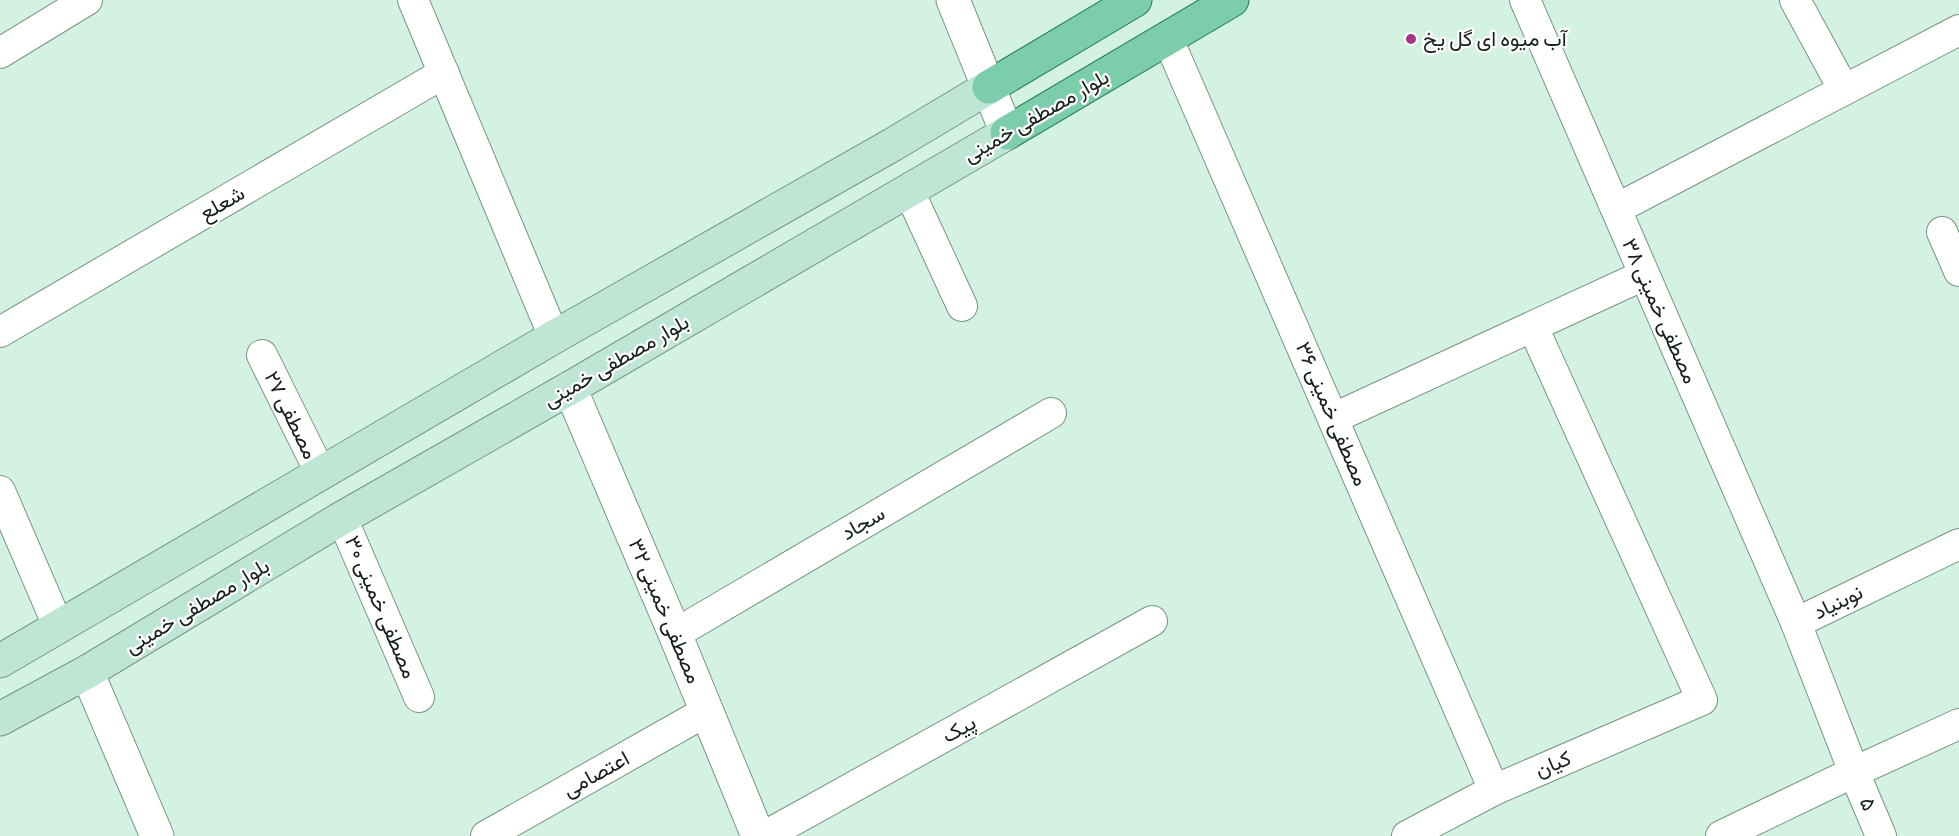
<svg xmlns="http://www.w3.org/2000/svg" width="1959" height="836" font-family="Commissioner,Vazirmatn,sans-serif">
<rect width="100%" height="100%" fill="#d4f2e1"/>
<g fill="none" stroke-linecap="round" stroke-linejoin="round">
<g stroke="#789484" stroke-width="32">
<g id="minor">
<path d="M413,0L554,337"/>
<path d="M1525,0L1796,623"/>
<path d="M1795,0L1844,90"/>
<path d="M1168,39L1494,790"/>
<path d="M0,53L87,0"/>
<path d="M909,191L962,306"/>
<path d="M1616,209L1959,30"/>
<path d="M1942,232L1959,271"/>
<path d="M0,332L444,73"/>
<path d="M262,355L321,474"/>
<path d="M1334,418L1644,275"/>
<path d="M0,491L59,628"/>
<path d="M342,518L419,697"/>
<path d="M675,634L1051,413"/>
<path d="M486,836L707,711"/>
<path d="M765,836L1152,621"/>
<path d="M1407,836L1494,790L1702,700L1533,327"/>
<path d="M1721,836L1854,772L1959,724"/>
<path d="M1881,836L1854,772L1796,623L1959,544"/>
</g>
</g>
<g stroke="#789484" stroke-width="35">
<g id="tertiary">
<path d="M953,0L1007,133"/>
<path d="M570,388L675,634L758,836"/>
<path d="M87,672L157,836"/>
</g>
</g>
<g stroke="#789484" stroke-width="35">
<g id="secondary">
<path d="M0,661L554,337L892,145L989,87"/>
<path d="M0,719L87,672L342,518L570,388L1007,133"/>
</g>
</g>
<g stroke="#1f7b54" stroke-width="35">
<g id="primary">
<path d="M989,87L1135,0"/>
<path d="M1007,133L1232,0"/>
</g>
</g>
<use href="#minor" stroke="#fff" stroke-width="30"/>
<use href="#tertiary" stroke="#fff" stroke-width="33"/>
<use href="#secondary" stroke="#bde6d5" stroke-width="33"/>
<use href="#primary" stroke="#7ccdac" stroke-width="33"/>
</g>
<circle fill="#a83189" stroke="#fff" stroke-width="2" cx="1411" cy="39" r="6"/>
<g text-anchor="middle" stroke-width="4.5" stroke-linejoin="round" paint-order="stroke">
<g font-size="21" fill="#15201a" stroke="#fff" text-anchor="start">
<text x="1423" y="46">آب میوه ای گل یخ</text>
</g>
<g font-size="21" fill="#15201a" stroke="#fff">
<text transform="translate(1036 116) rotate(-30)" y="7">بلوار مصطفی خمینی</text>
<text transform="translate(222 203) rotate(-30)" y="7">شعلع</text>
<text transform="translate(1660 311) rotate(66)" y="7">مصطفی خمینی ۳۸</text>
<text transform="translate(616 361) rotate(-30)" y="7">بلوار مصطفی خمینی</text>
<text transform="translate(1332 414) rotate(67)" y="7">مصطفی خمینی ۳۶</text>
<text transform="translate(291 415) rotate(64)" y="7">مصطفی ۲۷</text>
<text transform="translate(863 523) rotate(-30)" y="7">سجاد</text>
<text transform="translate(1838 602) rotate(-26)" y="7">نوبنیاد</text>
<text transform="translate(197 606) rotate(-31)" y="7">بلوار مصطفی خمینی</text>
<text transform="translate(381 607) rotate(67)" y="7">مصطفی خمینی ۳۰</text>
<text transform="translate(665 611) rotate(67)" y="7">مصطفی خمینی ۳۲</text>
<text transform="translate(959 729) rotate(-29)" y="7">پیک</text>
<text transform="translate(1553 764) rotate(-23)" y="7">کیان</text>
<text transform="translate(596 774) rotate(-29)" y="7">اعتصامی</text>
<text transform="translate(1868 804) rotate(67)" y="7">۵</text>
</g>
</g>
</svg>
